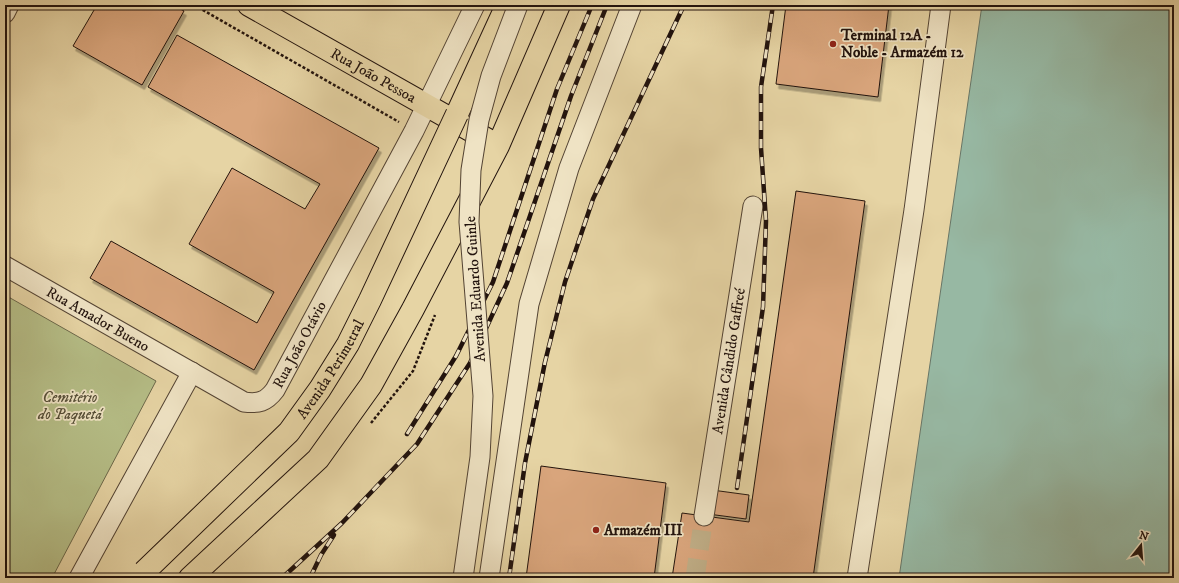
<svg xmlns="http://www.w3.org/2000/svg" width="1179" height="583" font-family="'IM FELL DW Pica',serif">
<defs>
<filter id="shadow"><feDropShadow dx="2.5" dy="4.5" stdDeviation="0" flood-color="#0004"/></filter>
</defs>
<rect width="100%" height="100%" fill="#e6d4a4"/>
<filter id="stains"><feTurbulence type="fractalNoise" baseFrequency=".005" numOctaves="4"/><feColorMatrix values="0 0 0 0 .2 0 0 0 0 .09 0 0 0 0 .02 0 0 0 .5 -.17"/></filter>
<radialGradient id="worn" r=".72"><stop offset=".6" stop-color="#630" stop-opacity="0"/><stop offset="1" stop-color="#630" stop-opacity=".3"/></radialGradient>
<path fill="#b5bd86" stroke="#6c684a" d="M5,295L156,381L52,578H5Z"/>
<path fill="#97b8a3" stroke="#687667" d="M982,5H1174V578H899Z"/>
<g fill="#d9a57b" stroke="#22130d" filter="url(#shadow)">
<path d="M97,5H173L184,11L142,85L73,46Z"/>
<path d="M786,5H889L878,97L776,84Z"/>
<path d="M177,35L379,148L254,370L90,278L111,241L257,323L274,292L189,244L232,168L305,209L320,184L148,87Z"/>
<path d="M796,191L865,201L813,578H672L682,513L749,522Z"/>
<path d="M541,466L666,483L654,578H526Z"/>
<path d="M712,490L749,495L746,519L708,514Z"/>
<path d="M346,575L368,578H345Z"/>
</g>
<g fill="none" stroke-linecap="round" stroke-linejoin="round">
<path stroke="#bfad86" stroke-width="19" stroke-dasharray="19 10" stroke-linecap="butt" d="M695,578L704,516"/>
<g stroke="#534333" stroke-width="21">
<g id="minor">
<path d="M5,13L9,5"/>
<path id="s1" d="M5,266L244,402C258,404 266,402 275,390L414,131L475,5"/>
<path id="s2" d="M704,516L753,206"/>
<path d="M79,578L192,372"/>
<path d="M489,578L529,304L569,168L632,5"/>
<path d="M857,578L914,210L941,5"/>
</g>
</g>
<g stroke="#22130d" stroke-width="24">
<g id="major">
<path id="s3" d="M249,5L495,144"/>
<path d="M457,114L507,5"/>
<path d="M190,578L318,459L371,385L413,309L498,146L559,5"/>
</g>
</g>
<g stroke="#22130d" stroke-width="2.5" stroke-dasharray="3 2" stroke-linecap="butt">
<path d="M194,5L399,122"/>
<path d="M371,423L413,371L435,315"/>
</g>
<use href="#minor" stroke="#efe3c4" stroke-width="19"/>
<use href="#major" stroke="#e6d4a4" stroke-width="22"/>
<g stroke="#22130d" stroke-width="4.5">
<g id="rail">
<path d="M407,434L456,356L493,282L557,89L592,5"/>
<path d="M737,488L763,307L766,221L761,148V87L773,5"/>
<path d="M282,578L342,523L417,444L470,363L507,283L571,96L607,5"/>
<path d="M310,578L321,555L334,535"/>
<path d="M509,578L525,463L545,362L565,282L593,199L684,5"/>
</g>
</g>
<use href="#rail" stroke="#efe3c4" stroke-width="3" stroke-dasharray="9" stroke-linecap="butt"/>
<g stroke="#534333" stroke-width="21" stroke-linecap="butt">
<path id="minor-bridge" d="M463,578L480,457L483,396L469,222L471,170L479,120L491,76L518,5"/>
</g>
<g stroke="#22130d" stroke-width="24" stroke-linecap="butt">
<g id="major-bridge">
<path id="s4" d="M144,572L289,432L320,389L348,344L370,300L457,114"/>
</g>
</g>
<use href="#minor-bridge" stroke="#efe3c4" stroke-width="19"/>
<use href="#major-bridge" stroke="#e6d4a4" stroke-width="22"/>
</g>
<g fill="#8f2418" stroke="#efe3c4" stroke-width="1.5">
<circle cx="833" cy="44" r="4"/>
<circle cx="596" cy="530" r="4"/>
</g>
<g text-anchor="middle" stroke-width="3.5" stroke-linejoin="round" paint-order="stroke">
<g font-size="15" font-weight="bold" fill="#22130d" stroke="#efe3c4" text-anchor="start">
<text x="841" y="40">Terminal 12A -<tspan x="841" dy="17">Noble - Armazém 12</tspan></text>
<text x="604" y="535">Armazém III</text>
</g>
<g font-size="15" fill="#22130d" stroke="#efe3c4">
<text dy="5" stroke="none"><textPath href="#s3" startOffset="143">Rua João Pessoa</textPath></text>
<text transform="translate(475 289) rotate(-94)" y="5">Avenida Eduardo Guinle</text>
<text dy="5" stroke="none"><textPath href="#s1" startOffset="107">Rua Amador Bueno</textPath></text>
<text dy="5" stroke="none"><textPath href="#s1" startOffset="362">Rua João Otávio</textPath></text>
<text dy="5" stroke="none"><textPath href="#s2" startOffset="157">Avenida Cândido Gaffreé</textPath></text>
<text dy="5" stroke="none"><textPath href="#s4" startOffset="277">Avenida Perimetral</textPath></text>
</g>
<g font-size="15" font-style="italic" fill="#554e37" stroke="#efe3c4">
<text x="70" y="402">Cemitério<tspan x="70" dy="17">do Paquetá</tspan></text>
</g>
</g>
<rect width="1179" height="583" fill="none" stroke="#e6d4a4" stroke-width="20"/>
<rect x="6" y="6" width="1167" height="571" fill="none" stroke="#22130d" stroke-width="2"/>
<rect x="10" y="10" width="1159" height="563" fill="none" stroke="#22130d"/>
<g transform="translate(1141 545) rotate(17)" stroke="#efe3c4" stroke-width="3" paint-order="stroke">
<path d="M0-3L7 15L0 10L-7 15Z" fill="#22130d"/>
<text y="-6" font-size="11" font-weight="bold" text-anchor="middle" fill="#22130d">N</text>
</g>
<rect width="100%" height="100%" filter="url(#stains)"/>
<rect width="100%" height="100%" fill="url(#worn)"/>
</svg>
